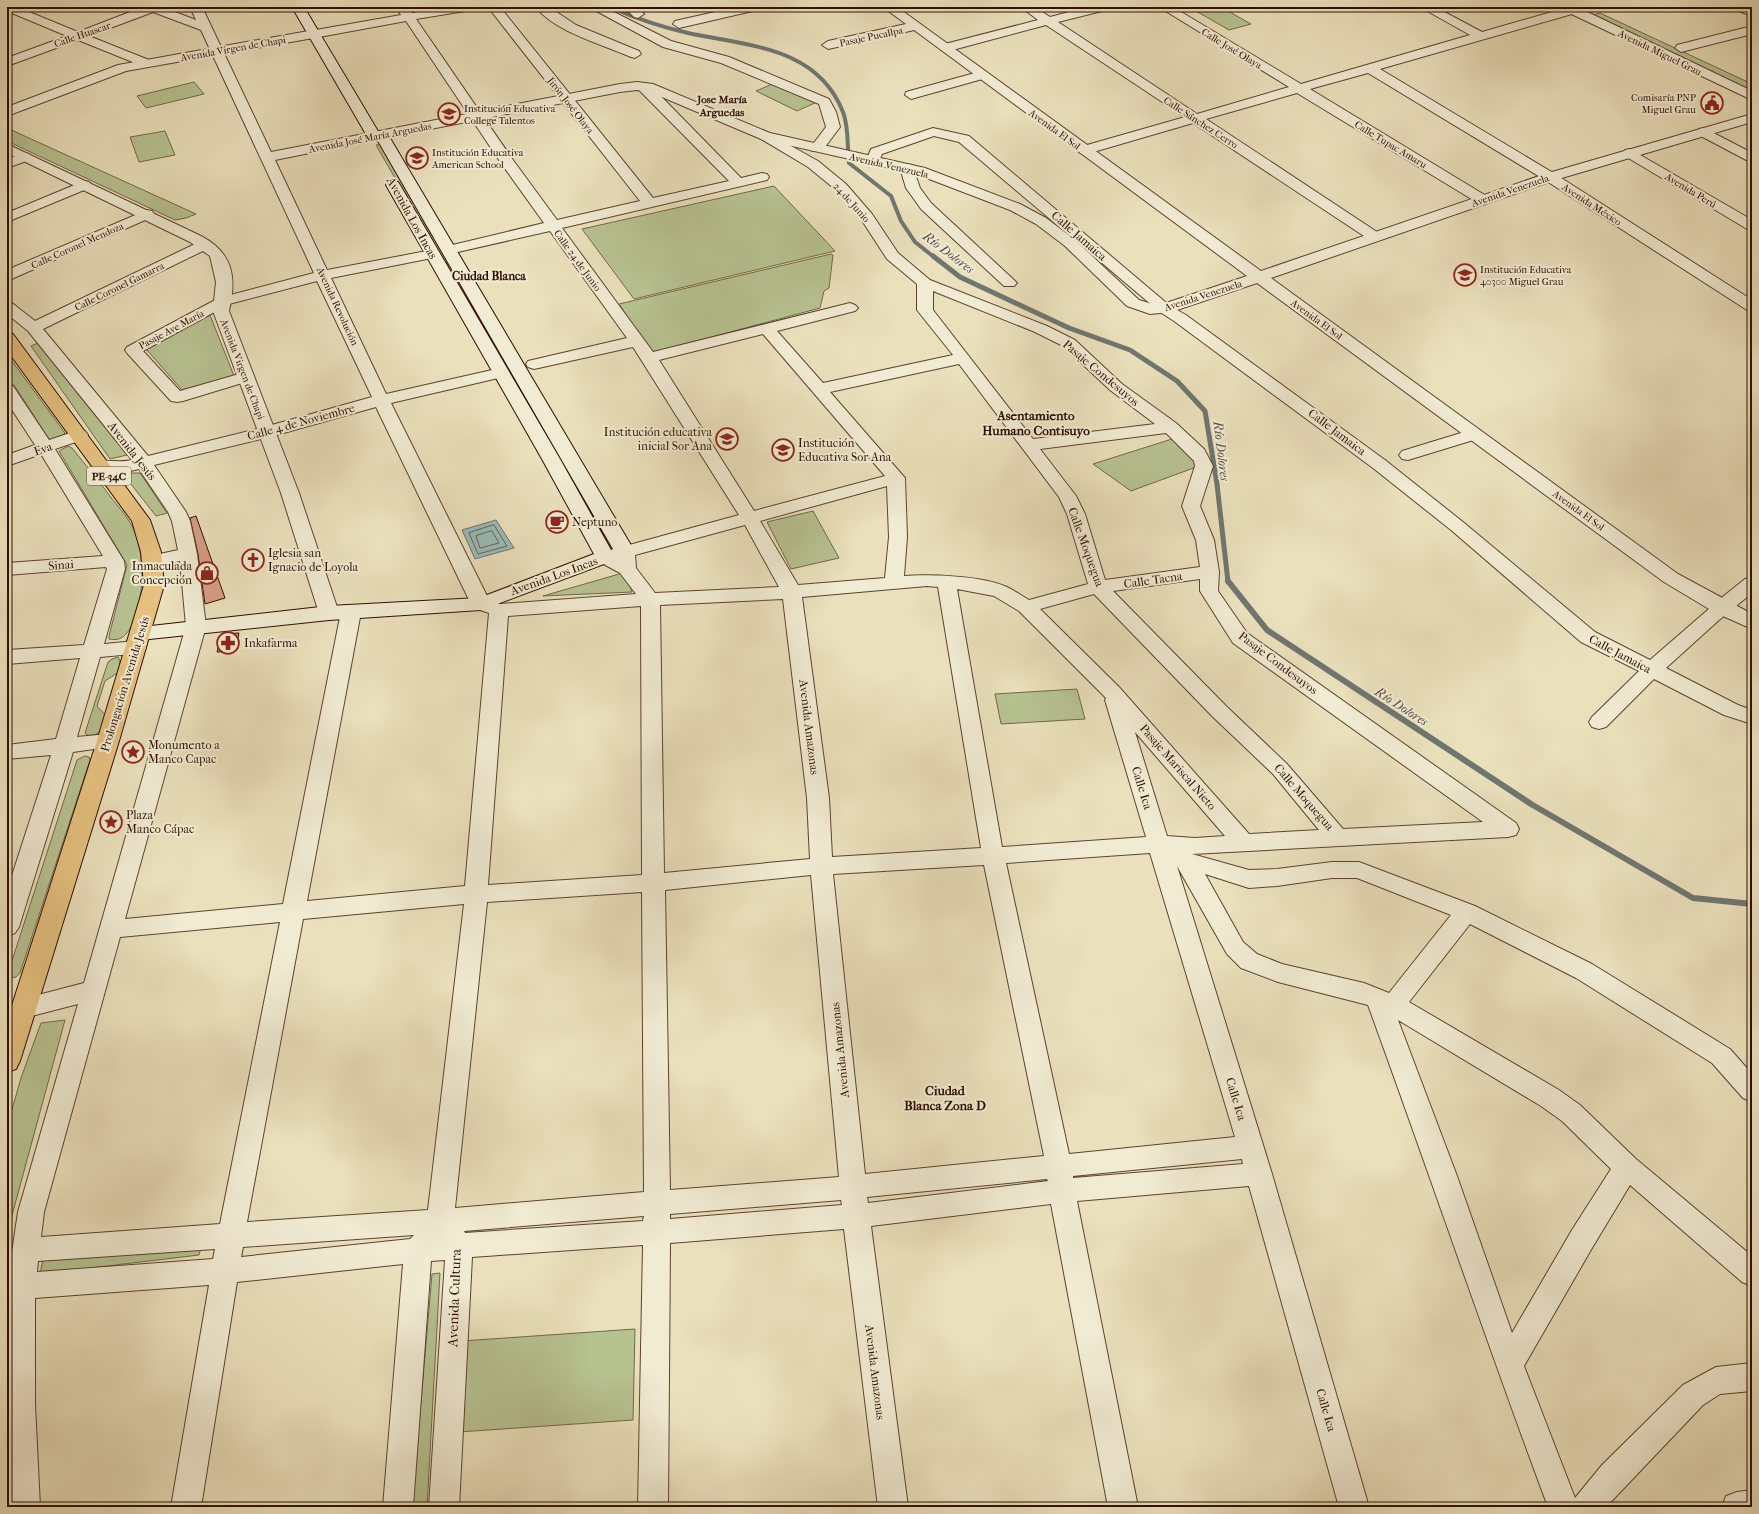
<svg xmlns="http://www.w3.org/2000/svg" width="1759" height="1514" font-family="'IM FELL French Canon',serif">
<rect width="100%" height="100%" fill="#eae0bc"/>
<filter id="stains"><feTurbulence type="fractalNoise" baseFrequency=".005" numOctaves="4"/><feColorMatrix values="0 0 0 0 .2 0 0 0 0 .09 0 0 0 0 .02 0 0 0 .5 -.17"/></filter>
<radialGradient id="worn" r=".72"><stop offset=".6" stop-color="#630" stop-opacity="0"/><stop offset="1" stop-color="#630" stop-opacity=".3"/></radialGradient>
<g fill="#b7c291" stroke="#736849">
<path d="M1213,7H1221L1251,24L1229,30L1196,11Z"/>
<path d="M1600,13L1752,84V92L1590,16Z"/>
<path d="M194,82L204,94L146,108L137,96Z"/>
<path d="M775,83L817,102L797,111L756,91Z"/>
<path d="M7,128L196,214L186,218L175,220L7,141Z"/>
<path d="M165,131L175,155L139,162L130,137Z"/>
<path d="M382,144L433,233L427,234L376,145Z"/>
<path d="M774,186L835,251L634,299L582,229Z"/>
<path d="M831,254L833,255L829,288L824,291L820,308L652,353L619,304Z"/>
<path d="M449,262L498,348L493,349L444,263Z"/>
<path d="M210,315L234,376L182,390L146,349Z"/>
<path d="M38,343L127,455L110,459L31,346Z"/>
<path d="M7,354L65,433L64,436L51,441L49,439L14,385L7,384Z"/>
<path d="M517,377L607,532L601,534L511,379Z"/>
<path d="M1172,439L1199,462V466L1131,491L1093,464Z"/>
<path d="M68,446L72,448C85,464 98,480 110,496C119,508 131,520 136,535C145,562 144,595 133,622C128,633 123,642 109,639V636L127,565L59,451Z"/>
<path d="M127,473H140L167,513L156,516L123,474Z"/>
<path d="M813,511L839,558L791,569L767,522Z"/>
<path d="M626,572L632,592L543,596Z"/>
<path d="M118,657L120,661L119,672L105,681L97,706L106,716C102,727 101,737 87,735L85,733L108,662L112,659Z"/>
<path d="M1077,689L1085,719L1001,724L995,694Z"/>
<path d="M85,756L89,757L90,760L20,973L16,977L9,978L8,973L77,760Z"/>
<path d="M65,1020L8,1230L7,1240V1127L21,1078L41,1023Z"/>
<path d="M203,1240L199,1255L40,1274L43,1259Z"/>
<path d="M440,1273L427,1507H412L432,1274Z"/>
<path d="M635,1329L633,1420L459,1432L462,1341Z"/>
</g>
<path fill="#9abbb8" stroke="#6f766f" d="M496,520L514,548L475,559L462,530Z"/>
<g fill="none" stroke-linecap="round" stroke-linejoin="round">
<g stroke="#64645c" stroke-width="1">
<path d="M494,525L507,546L478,554L469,533Z"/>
<path d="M492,531L499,543L480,548L476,536Z"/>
</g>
<path stroke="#6f766f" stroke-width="4" d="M610,7C635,18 661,27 688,33C747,46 817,46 843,112C849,127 847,146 849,163L891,196L901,221L915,242L934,257"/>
<path stroke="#6f766f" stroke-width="5" d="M933,256L960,277L1069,328L1130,350L1177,381L1205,411L1217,484L1228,582"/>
<path stroke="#6f766f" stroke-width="6" d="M1228,581L1267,630L1531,804L1693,898L1752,904"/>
</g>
<g fill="#d89e87" stroke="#2f0e01">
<path d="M196,516L225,598L205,604L198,554L190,518Z"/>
<path d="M239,633L235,651L217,652L222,634Z"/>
</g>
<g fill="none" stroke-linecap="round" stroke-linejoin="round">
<g stroke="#5e4230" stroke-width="2">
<g id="minor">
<path d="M7,7H17L78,32L143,7H162L196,20L190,7H202L271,152L374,132L379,133L381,136L379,139L275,160L327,270L432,250L437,251L439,254L437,257L432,258L331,278L386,394L501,368L507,370L509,373L507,376L391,403L489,600L500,604L636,594L620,573L598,561L596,557L598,553L605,551L616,555L618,548L739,515L633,347L534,369L528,367L526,364L528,361L627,338L550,231L449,254L444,253L442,250L444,247L544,223L501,163L406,21L314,38L310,37L308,34L310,31L401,15L396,7H408L412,13L445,7H471L465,11L416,19L513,160L557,220L640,201L488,7H500L653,198L729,181L639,90L638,87L644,83L649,84L741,178L762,173L767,174L769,177L767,180L562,228L653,352L850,303L855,305L858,308L855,311L777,331L823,383L953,355L917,310V284L887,259L861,219L836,190L808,167L761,139L759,136L761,133L766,132L818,161L846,184L872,214L898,253L930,280L1047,326L1075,340L1122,384L1176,423L1204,449L1213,466L1200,506L1214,540L1219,572L1218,591L1247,633L1516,823L1519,829L1516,835L1508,837L1192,854L1249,870L1277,869L1332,862H1359L1475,906L1592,964L1730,1049L1752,1074V1102L1743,1098L1712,1063L1576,978L1470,924L1409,1002L1559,1090L1580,1105L1636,1159L1752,1256V1286L1742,1282L1630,1185L1592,1248L1524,1366L1575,1498L1602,1465L1683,1385L1716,1367L1752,1363V1391L1720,1394L1703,1405L1606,1507H1548C1486,1341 1429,1172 1368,1005L1278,982L1241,968L1227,954L1177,866L1272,1174L1369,1507H1339L1249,1186L1077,1201L1138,1507H1108L1051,1204L871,1226L908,1507H878L844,1229L670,1243L668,1507H638L643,1245L472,1257L459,1507H429L445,1260L431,1261L413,1507H383L403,1264L237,1282L201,1507H171L209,1285L35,1298V1404L40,1507H10L7,1418V1286L18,1212L78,1004L24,1018L15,1015L12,1008L15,1001L84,983L186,626L180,561L153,567L146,565L144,561L146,557L178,550L172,521L168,512L139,469L122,473L95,470L92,466L95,462C107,459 120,463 132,460L28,331L7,314V301L12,303L35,321L199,242H209L211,245L209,248L43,329L148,456L261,428L372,397L317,281L229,304L143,351L180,391L246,372L252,374L254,377L252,380L183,401L177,402L171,401L127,353L125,350L127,347L219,298L314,273L201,30L153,12L89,36L149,60L151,63L145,67L78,40L7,66V58L67,36L7,11ZM933,291L1035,332L1063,346L1110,390L1155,424L1033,439L933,310ZM763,334L885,476L754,511L659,360ZM959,364L1059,497L1067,514L1088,584L1029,600C1022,596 1015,591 1007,587C984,576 930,574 904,576L907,537L905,478L830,392ZM376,407L471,604L474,608L489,613L465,886L307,901L361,612L358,608L351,606L344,608L341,612L283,904L125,919L206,626L197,554L190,521L186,512L154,465L273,436ZM1166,433L1194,461L1195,466L1182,506L1196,540L1200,567L1105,580L1085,514L1076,496L1040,449ZM887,486L889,537L885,578L798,585L760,521ZM745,525L779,587L655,593L636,568L635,555ZM1200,579V591L1233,643L1483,822L1343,829L1287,764L1226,706L1113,591ZM927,586L938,587L981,848L832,857L829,798L802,597ZM957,589L994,596L1019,611L1106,698L1105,700L1146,837L1002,847ZM1094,594L1212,716L1273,774L1319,830L1249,834L1119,687L1040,609ZM783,599L807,798L810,859L664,873L660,605ZM641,606L642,875L488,885L508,616ZM1135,732L1225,836L1195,838L1167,836ZM1150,853L1235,1137L1069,1154L1006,863ZM984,865L1044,1156L865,1174L833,874ZM1205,874L1249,888L1277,886L1332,878H1357L1451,915L1389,993L1364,983L1282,964L1257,954L1243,942ZM811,875L839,1177L670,1190L665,890ZM642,892L644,1192L455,1208L487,902ZM464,904L428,1210L247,1222L303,919ZM280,922L220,1224L41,1237L44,1212L120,937ZM1398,1020L1541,1106L1562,1121L1611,1169L1572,1230L1512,1333L1457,1176ZM1242,1159L1243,1164L1073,1178V1176ZM1047,1179L1048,1181L868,1203L867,1197ZM841,1200L842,1205L670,1219V1214ZM644,1216L643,1221L465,1233L464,1231ZM414,1235L410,1239L241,1257L243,1247ZM215,1249L213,1259L37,1272L38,1261Z"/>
<path d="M536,7H549L576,25L639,51L641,54L635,58L631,57C604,45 553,31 536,7Z"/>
<path d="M589,7H604L671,41L729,57L829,99L836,112L840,127L822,151H812L810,148L826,127L819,104L721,63L663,47Z"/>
<path d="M624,7H637L644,14L638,18L634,17Z"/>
<path d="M737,7H759L757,10L679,28L673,24L675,21Z"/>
<path d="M1021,7H1035L1050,17L1088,7H1108L1106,10L1058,22L1197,114L1289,87L1159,7H1173L1301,84L1470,35L1420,7H1435L1482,32L1569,7H1588L1586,10L1380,69L1555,174L1752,300V312L1747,310L1545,180L1368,73L1310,89L1488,197L1490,200L1488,203H1478L1297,93L1206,119L1380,234L1382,237L1380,240H1370L1193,123L1090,153H1080L1078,150L1080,147L1185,117L1046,25L945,52L939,48L941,45L1038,20Z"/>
<path d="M1734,7L1752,8V16L1736,10Z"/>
<path d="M915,22L921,26L919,29L828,49L822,45L828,41Z"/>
<path d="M1752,26V34L1681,52L1675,48L1677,45Z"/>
<path d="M982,71L988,75L986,78L911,99L905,95L906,92Z"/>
<path d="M933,128L969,136L1170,306L1186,315L1385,460L1463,522L1595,632L1650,660L1725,595L1745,579L1752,577V593L1719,620L1666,668L1738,705L1752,710V724L1724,715L1654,679L1606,727L1599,729L1592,727L1589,722L1592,717L1639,671L1581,642L1451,530L1373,468L1174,321L1160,312L959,142L934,136L882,154L878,164H868L866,161L871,149Z"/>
<path d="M1704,128L1752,153V163L1699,135L1697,132L1699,129Z"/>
<path d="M1630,149L1752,220V230L1747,229L1625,156L1623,153L1625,150Z"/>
<path d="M24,153L29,154L31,157L29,160L7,168V159Z"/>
<path d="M907,164L912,165L920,188L931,203L1014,280L1017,283L1014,286H1004L921,209L906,188L900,168L902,165Z"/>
<path d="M84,181L89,182L91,185L89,188L7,222V213Z"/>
<path d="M147,210L152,211L154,214L152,217L7,281V270Z"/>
<path d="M7,385L13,386L49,440L79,430L85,431L88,435L85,439L55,449L124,561L125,569L104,644L136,641L143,643L146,648L143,653L100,657L77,737L108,734L115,736L118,741L115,746L73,752L19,927L15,933L7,936V891L51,755L7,759V745L56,739L80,658L7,664V650L84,645L107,569L106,567L7,575V563L103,556L41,454L7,466V455L35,445L7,402Z"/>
<path d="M1474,429L1480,430L1483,434L1480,438L1408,460L1402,459L1399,455L1402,451Z"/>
<path d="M1752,1490V1507H1722L1726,1496L1737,1492Z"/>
</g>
</g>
<g stroke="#5e4230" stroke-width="2">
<g id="tertiary">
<path d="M883,7H897L1261,271L1545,174L1752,114V122L1555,180L1271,278L1678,574L1752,614V629L1714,612L1664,582L1257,283L1171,312L1150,314L1127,306L1065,246L1036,224L1010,210L916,174L761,139L650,92L637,90L620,92L374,140L369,139L367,136L369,133L374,132L620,84L637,82L653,84L770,133L925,168L1020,204L1046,218L1075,240L1139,300L1152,304H1163L1247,276Z"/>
<path d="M1561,7H1577L1752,91V100L1563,10Z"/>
<path d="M314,30L319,31L320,34L319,37L126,71L7,116V107L118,65Z"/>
<path d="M7,144L201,236C233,253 237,277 229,311L299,493L339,613L336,618L329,620L322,618L319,613L281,493L213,311L216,282L210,256L190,242L7,153Z"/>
</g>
</g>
<g stroke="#2f0e01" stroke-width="2">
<path id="secondary" d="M292,7H304L379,133L388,135L390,138L635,552L632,556L612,561L481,610L329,620L140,640L133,638L130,633L133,628L329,606L479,598L594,554L542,459L386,185L388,182H398L400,185L560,459L611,550L613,549L378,141L369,139L367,136Z"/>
</g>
<g stroke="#2f0e01" stroke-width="2">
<path id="primary" d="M7,333L13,334L150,520L161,552L164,585L119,741L20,1061L16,1069L7,1072V1021L97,741L144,585L141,552L132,521L7,350Z"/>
</g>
<use href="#minor" fill="#f1ebd3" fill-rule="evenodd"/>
<use href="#tertiary" fill="#f1ebd3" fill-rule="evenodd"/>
<use href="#secondary" fill="#f1ebd3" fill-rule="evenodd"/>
<use href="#primary" fill="#e5c07e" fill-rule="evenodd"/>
</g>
<defs>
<g id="civic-ring" transform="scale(1.15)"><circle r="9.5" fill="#f1ebd3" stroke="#8f2418" stroke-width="1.5"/><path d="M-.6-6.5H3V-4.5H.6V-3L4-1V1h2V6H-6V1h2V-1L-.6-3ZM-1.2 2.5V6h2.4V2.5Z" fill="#8f2418"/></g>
<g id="school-ring" transform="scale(1.15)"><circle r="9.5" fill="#f1ebd3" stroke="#8f2418" stroke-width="1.5"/><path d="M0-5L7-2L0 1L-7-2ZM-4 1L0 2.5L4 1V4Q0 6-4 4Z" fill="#8f2418"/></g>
<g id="cafe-ring" transform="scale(1.15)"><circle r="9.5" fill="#f1ebd3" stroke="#8f2418" stroke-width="1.5"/><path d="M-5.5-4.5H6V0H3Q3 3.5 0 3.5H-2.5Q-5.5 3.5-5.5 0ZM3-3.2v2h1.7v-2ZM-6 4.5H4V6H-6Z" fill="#8f2418"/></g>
<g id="church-ring" transform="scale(1.15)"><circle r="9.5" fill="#f1ebd3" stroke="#8f2418" stroke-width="1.5"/><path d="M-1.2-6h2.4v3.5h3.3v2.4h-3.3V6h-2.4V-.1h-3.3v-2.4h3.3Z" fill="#8f2418"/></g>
<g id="shop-ring" transform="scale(1.15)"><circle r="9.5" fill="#f1ebd3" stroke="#8f2418" stroke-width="1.5"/><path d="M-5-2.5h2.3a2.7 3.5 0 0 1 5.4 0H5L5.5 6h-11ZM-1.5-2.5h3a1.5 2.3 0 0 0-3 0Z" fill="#8f2418"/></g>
<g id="pharmacy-ring" transform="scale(1.15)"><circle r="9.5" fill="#f1ebd3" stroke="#8f2418" stroke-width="1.5"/><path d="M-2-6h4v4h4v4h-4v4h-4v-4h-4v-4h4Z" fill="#8f2418"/></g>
<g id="sight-ring" transform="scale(1.15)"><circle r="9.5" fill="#f1ebd3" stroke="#8f2418" stroke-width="1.5"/><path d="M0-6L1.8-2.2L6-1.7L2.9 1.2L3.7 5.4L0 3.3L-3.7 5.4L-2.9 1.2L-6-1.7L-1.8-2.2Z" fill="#8f2418"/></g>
</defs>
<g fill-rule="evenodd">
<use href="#civic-ring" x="1712" y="103"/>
<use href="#school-ring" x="449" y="114"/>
<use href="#school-ring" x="417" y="158"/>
<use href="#school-ring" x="1465" y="275"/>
<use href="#school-ring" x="727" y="439"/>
<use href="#school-ring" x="783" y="450"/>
<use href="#cafe-ring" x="557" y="522"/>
<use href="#church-ring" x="253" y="560"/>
<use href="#shop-ring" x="207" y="573"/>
<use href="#pharmacy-ring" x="228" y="643"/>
<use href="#sight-ring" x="133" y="752"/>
<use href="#sight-ring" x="111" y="822"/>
</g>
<g text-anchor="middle" stroke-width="4" stroke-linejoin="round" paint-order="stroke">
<g font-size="10" fill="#2f0e01" stroke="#f1ebd3">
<text transform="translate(82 34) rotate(-19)" y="4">Calle Huascar</text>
<text transform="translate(871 36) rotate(-12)" y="4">Pasaje Pucallpa</text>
<text transform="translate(233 48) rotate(-10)" y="4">Avenida Virgen de Chapi</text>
<text transform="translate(1232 48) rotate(31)" y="4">Calle José Olaya</text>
<text transform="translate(1660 52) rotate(26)" y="4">Avenida Miguel Grau</text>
<text transform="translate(571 105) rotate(52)" y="4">Jirón José Olaya</text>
<text transform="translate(1201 122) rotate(33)" y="4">Calle Sánchez Cerro</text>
<text transform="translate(1055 129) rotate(36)" y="4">Avenida El Sol</text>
<text transform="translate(370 137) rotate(-11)" y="4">Avenida José María Arguedas</text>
<text transform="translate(1391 144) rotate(31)" y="4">Calle Tupac Amaru</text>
<text transform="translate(889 165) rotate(13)" y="4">Avenida Venezuela</text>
<text transform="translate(1510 190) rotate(-19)" y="4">Avenida Venezuela</text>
<text transform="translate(1691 190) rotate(31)" y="4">Avenida Perú</text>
<text transform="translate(852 202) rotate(48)" y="4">24 de Junio</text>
<text transform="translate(1592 204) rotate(33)" y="4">Avenida México</text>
<text transform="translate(77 245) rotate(-24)" y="4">Calle Coronel Mendoza</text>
<text transform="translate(578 260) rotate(54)" y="4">Calle 24 de Junio</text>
<text transform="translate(119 286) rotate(-26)" y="4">Calle Coronel Gamarra</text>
<text transform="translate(1203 295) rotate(-18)" y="4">Avenida Venezuela</text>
<text transform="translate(338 306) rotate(65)" y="4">Avenida Revolución</text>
<text transform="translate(1317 319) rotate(36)" y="4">Avenida El Sol</text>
<text transform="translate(171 329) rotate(-28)" y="4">Pasaje Ave María</text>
<text transform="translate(243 369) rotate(69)" y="4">Avenida Virgen de Chapi</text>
<text transform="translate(1579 510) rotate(36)" y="4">Avenida El Sol</text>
</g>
<g font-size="10" fill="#2f0e01" stroke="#f1ebd3" text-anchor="start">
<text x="1696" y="101" text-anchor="end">Comisaría PNP<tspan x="1696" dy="12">Miguel Grau</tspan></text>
<text x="464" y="112">Institución Educativa<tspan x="464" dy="12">College Talentos</tspan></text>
<text x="432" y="156">Institución Educativa<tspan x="432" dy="12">American School</tspan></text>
<text x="1480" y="273">Institución Educativa<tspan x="1480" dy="12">40300 Miguel Grau</tspan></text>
</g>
<g font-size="11" font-weight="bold" fill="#2f0e01" stroke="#f1ebd3">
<text x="722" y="103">Jose María<tspan x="722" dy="13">Arguedas</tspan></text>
</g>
<rect fill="#f1ebd3" stroke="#695040" stroke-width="1" x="87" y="467" width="44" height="18" rx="3"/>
<g font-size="11" font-weight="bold" fill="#2f0e01">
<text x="109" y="480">PE-34C</text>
</g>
<g font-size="12" fill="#2f0e01" stroke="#f1ebd3">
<text transform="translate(412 218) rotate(61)" y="4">Avenida Los Incas</text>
<text transform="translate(1079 236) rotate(41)" y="4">Calle Jamaica</text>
<text transform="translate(1101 373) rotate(40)" y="4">Pasaje Condesuyos</text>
<text transform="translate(301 422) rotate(-15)" y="4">Calle 4 de Noviembre</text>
<text transform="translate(1337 432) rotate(37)" y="4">Calle Jamaica</text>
<text transform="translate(43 449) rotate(-19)" y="4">Eva</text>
<text transform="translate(132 451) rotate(52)" y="4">Avenida Jesús</text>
<text transform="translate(1086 547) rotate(70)" y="4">Calle Moquegua</text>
<text transform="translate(61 565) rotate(-4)" y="4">Sinai</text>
<text transform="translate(554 576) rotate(-20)" y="4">Avenida Los Incas</text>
<text transform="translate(1153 580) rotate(-8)" y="4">Calle Tacna</text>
<text transform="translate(1620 654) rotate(28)" y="4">Calle Jamaica</text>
<text transform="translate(1278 663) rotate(37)" y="4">Pasaje Condesuyos</text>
<text transform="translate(125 684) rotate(-73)" y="4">Prolongación Avenida Jesús</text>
<text transform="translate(809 727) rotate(83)" y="4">Avenida Amazonas</text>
<text transform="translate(1178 767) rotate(49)" y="4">Pasaje Mariscal Nieto</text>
<text transform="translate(1142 788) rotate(73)" y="4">Calle Ica</text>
<text transform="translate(1304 797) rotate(49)" y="4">Calle Moquegua</text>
<text transform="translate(840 1050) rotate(-96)" y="4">Avenida Amazonas</text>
<text transform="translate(1236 1099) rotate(73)" y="4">Calle Ica</text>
<text transform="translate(875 1372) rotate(83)" y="4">Avenida Amazonas</text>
<text transform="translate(1326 1410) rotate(74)" y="4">Calle Ica</text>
</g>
<g font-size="12" font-weight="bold" fill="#2f0e01" stroke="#f1ebd3">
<text x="489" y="280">Ciudad Blanca</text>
</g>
<g font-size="12" fill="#2f0e01" stroke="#f1ebd3" text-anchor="start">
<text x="712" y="436" text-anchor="end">Institución educativa<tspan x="712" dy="14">inicial Sor Ana</tspan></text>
<text x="798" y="447">Institución<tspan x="798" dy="14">Educativa Sor Ana</tspan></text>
<text x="572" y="526">Neptuno</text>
<text x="268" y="557">Iglesia san<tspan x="268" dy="14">Ignacio de Loyola</tspan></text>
<text x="192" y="570" text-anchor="end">Inmaculada<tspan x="192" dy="14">Concepción</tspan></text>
<text x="244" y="647">Inkafarma</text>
<text x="148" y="749">Monumento a<tspan x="148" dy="14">Manco Capac</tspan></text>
<text x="126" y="819">Plaza<tspan x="126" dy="14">Manco Cápac</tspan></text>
</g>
<g font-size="13" font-style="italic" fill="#544b41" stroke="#f1ebd3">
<text transform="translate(949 252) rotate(37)" y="5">Río Dolores</text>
<text transform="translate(1222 451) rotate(83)" y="5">Río Dolores</text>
<text transform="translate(1402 706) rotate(33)" y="5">Río Dolores</text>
</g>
<g font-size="13" font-weight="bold" fill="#2f0e01" stroke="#f1ebd3">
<text x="1036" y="420">Asentamiento<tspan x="1036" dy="15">Humano Contisuyo</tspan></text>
<text x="945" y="1095">Ciudad<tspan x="945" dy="15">Blanca Zona D</tspan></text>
</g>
<g font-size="14" fill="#2f0e01" stroke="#f1ebd3">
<text transform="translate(454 1298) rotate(-88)" y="5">Avenida Cultura</text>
</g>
</g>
<rect width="1759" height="1514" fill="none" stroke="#eae0bc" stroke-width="24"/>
<rect x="8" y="8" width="1743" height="1498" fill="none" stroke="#2f0e01" stroke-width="2"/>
<rect x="12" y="12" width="1735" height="1490" fill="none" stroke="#2f0e01"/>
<rect width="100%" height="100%" filter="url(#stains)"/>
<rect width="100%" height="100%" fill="url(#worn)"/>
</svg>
